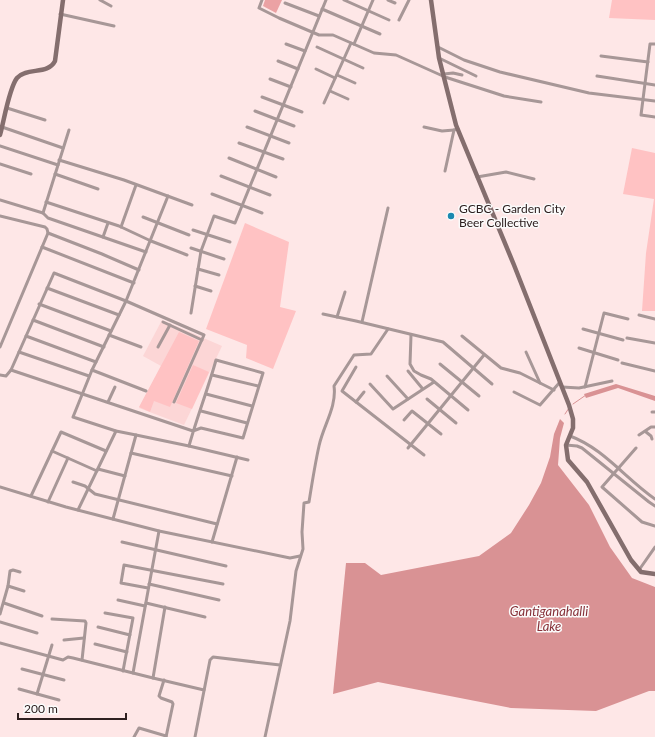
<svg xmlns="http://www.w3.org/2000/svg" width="655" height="737" font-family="Lato,sans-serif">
<rect width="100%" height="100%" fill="#fee7e7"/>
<path fill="#fcd6d6" d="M162,320L222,346L184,425L139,408L161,366L143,356Z"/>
<g fill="#ffc2c3">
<path d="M612,0H655V20L609,18Z"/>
<path d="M632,148L655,153V311H642L646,253L654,199L623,194Z"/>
<path d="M245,223L289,242L280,307L296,311L273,369L246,358L247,345L206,329Z"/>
<path d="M179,332L199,341L170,407L154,401L150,412L139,407Z"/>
<path d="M193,365L209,372L192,409L176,403Z"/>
</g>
<path fill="#eba2a4" d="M265,0H282L276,13L263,6Z"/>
<g fill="#d99294">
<path d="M616,384L655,396V401L618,388L586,398L584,394Z"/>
<path d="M560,419L564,423L560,438L558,465L589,505L610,547L632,578L655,587V691H649L596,711L511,708L378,682L333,694L346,563H365L381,575L479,556L511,533L529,505L541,483L550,457L554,434Z"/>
</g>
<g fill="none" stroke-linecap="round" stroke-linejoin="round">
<g stroke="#d99294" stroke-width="1">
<path d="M573,404L586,395"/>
<path d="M565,414L569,408"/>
</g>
<g stroke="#a79797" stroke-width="3">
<path d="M100,0L111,6"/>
<path d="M262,0L259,8L279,18L319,35H333L374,53L396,55L445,77L504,96L541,102"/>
<path d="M344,0L389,20"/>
<path d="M388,0L395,3"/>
<path d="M285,3L319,16"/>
<path d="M322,9L380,34"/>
<path d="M60,14L114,26"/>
<path d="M399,20L409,0"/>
<path d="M286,44L305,51"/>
<path d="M354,44L373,0"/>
<path d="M655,44H650L641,115L655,117"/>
<path d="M317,47L363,68"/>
<path d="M438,47L464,60L500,72L589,93L655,101"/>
<path d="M601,56L648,62"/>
<path d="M439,58L476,76"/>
<path d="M278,61L298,69"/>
<path d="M316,69L335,78"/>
<path d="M444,74L453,73L462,75"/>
<path d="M337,75L355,83"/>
<path d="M597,76L655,85"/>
<path d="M270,79L291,87"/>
<path d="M330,91L348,99"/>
<path d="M262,97L302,112"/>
<path d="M324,103L351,43"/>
<path d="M7,108L45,120"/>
<path d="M255,111L294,126"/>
<path d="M2,127L63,148"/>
<path d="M247,127L289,143"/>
<path d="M424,127L442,131L454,130"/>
<path d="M239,143L283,159"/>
<path d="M0,146L58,165"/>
<path d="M229,158L276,177"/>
<path d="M59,160L124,180L192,205"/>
<path d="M0,164L31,174"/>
<path d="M445,171L454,130L458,129"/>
<path d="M55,174L98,189"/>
<path d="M221,176L270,195"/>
<path d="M477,177L506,172L534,179"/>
<path d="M212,194L262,213"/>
<path d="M168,196L126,301L92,370L73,417L116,431L136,435L189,446L248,460"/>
<path d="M0,200L43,213L48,218L146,252"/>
<path d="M46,202L119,226L151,241L187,255"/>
<path d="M43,213L69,130"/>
<path d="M0,216L45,227L47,229L48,233L0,347"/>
<path d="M143,217L189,235"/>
<path d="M121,227L136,185"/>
<path d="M193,230L230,242"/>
<path d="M48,233L102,254L139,270"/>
<path d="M103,237L108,223"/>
<path d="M42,247L134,283"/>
<path d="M191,248L224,259"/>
<path d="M198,269L219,275"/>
<path d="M195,286L211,291"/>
<path d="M47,288L119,315"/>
<path d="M39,304L111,331"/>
<path d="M191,313L201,251L214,216L235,223L326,0"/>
<path d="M323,314L356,321L443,342L492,384"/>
<path d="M639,315L655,319"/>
<path d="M337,317L345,292"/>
<path d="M33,320L104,347"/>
<path d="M163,322L202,340"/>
<path d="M362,322L388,208"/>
<path d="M583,329L623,340"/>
<path d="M109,335L141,347"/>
<path d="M411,335L410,364L414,371L421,375L431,379L468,410"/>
<path d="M26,336L96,362"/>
<path d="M462,336L501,368L520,373L554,390"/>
<path d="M627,338L655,343"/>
<path d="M158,347L170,325"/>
<path d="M579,348L618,360"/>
<path d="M19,352L89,376"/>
<path d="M526,352L540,383"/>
<path d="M622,363L655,371"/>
<path d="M440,364L479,396"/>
<path d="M356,367L342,391L424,455"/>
<path d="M11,370L193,431L201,428L243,438L263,373L216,360C208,389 197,417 189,446"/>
<path d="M92,370L146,391"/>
<path d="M408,371L422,388"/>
<path d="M0,375L6,376L11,370L54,273L126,301L204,335L174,402"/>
<path d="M212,375L258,386"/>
<path d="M387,376L408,399"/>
<path d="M370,384L393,409L434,382"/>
<path d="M562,387L579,388L612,381"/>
<path d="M585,387L604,313L628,319"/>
<path d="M514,392L540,405L560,382"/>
<path d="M206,394L252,406"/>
<path d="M427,399L456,423"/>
<path d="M108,402L115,387"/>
<path d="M356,402L364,392"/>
<path d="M201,411L247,423"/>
<path d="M652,412H655"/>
<path d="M404,420L412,411L441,434"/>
<path d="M646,432L651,436L652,439"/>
<path d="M639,435L651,427H655"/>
<path d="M570,436C603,448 626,479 655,499"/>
<path d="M566,445L577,446L582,448L649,502L655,506"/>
<path d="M408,448L484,355"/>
<path d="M636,448L602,487L642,522L655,526"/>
<path d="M52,451L97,471"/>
<path d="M131,453L232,476"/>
<path d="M98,469L125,476"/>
<path d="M73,482L85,486L95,494L217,524"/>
<path d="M0,487L66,507L159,531L290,558L300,556"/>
<path d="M31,496L61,432L106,451"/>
<path d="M48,502L68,458"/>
<path d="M78,510L116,431"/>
<path d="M113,519L136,435"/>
<path d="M122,542L226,566"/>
<path d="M212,542L237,457"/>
<path d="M639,570L655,547"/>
<path d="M149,584L219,600"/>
<path d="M8,586L24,591"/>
<path d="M148,588L121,583L124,565L223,584"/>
<path d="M118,600L145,606"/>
<path d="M4,603L42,616"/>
<path d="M146,603L205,617"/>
<path d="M105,613L133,618L123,671"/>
<path d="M0,614L8,586L10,571L13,570L20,572"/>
<path d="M52,619L85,621L86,623L82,660"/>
<path d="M0,622L37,633"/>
<path d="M98,627L130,635"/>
<path d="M64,640L84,638"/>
<path d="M0,643L63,660L68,657L73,658L153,678L204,690"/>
<path d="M95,644L127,652"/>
<path d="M22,669L64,680"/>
<path d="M133,673L159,531"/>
<path d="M153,678L165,607"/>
<path d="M164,680L159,696L161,698L172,702L173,704L166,737"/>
<path d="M19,689L59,700"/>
<path d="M37,694L52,645"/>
<path d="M134,737L139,728L166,736"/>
<path d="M195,737L210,660L213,657L280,665"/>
<path d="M265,737L290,621L296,571L303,549L302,532L304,503L309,502C312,483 315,464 319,446C323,426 337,407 334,386L354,355L371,354L388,329"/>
</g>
<g stroke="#846e6e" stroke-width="4.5">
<path d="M431,0L439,58L456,125L514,265L569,405L573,419V428L566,445L568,460L587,482L631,560L641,572L655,574"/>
<path d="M0,135C4,121 9,88 17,78C27,67 48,75 55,61L63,0"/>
</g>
</g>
<circle fill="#1b89b0" stroke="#fbfbfb" stroke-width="1.5" cx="451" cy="216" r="4"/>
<g text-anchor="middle" stroke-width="3" stroke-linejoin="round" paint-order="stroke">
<g font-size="12" fill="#2e2020" stroke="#fbfbfb" text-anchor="start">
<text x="459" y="213">GCBC - Garden City<tspan x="459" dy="14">Beer Collective</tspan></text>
</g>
<g font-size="13" font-style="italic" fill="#88323a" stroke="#fbfbfb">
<text x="549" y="616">Gantiganahalli<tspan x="549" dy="15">Lake</tspan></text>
</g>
</g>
<path d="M18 713v6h108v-6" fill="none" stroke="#2e2020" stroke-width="2"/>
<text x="24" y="713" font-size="12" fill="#2e2020" stroke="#fbfbfb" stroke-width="3" paint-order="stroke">200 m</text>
</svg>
